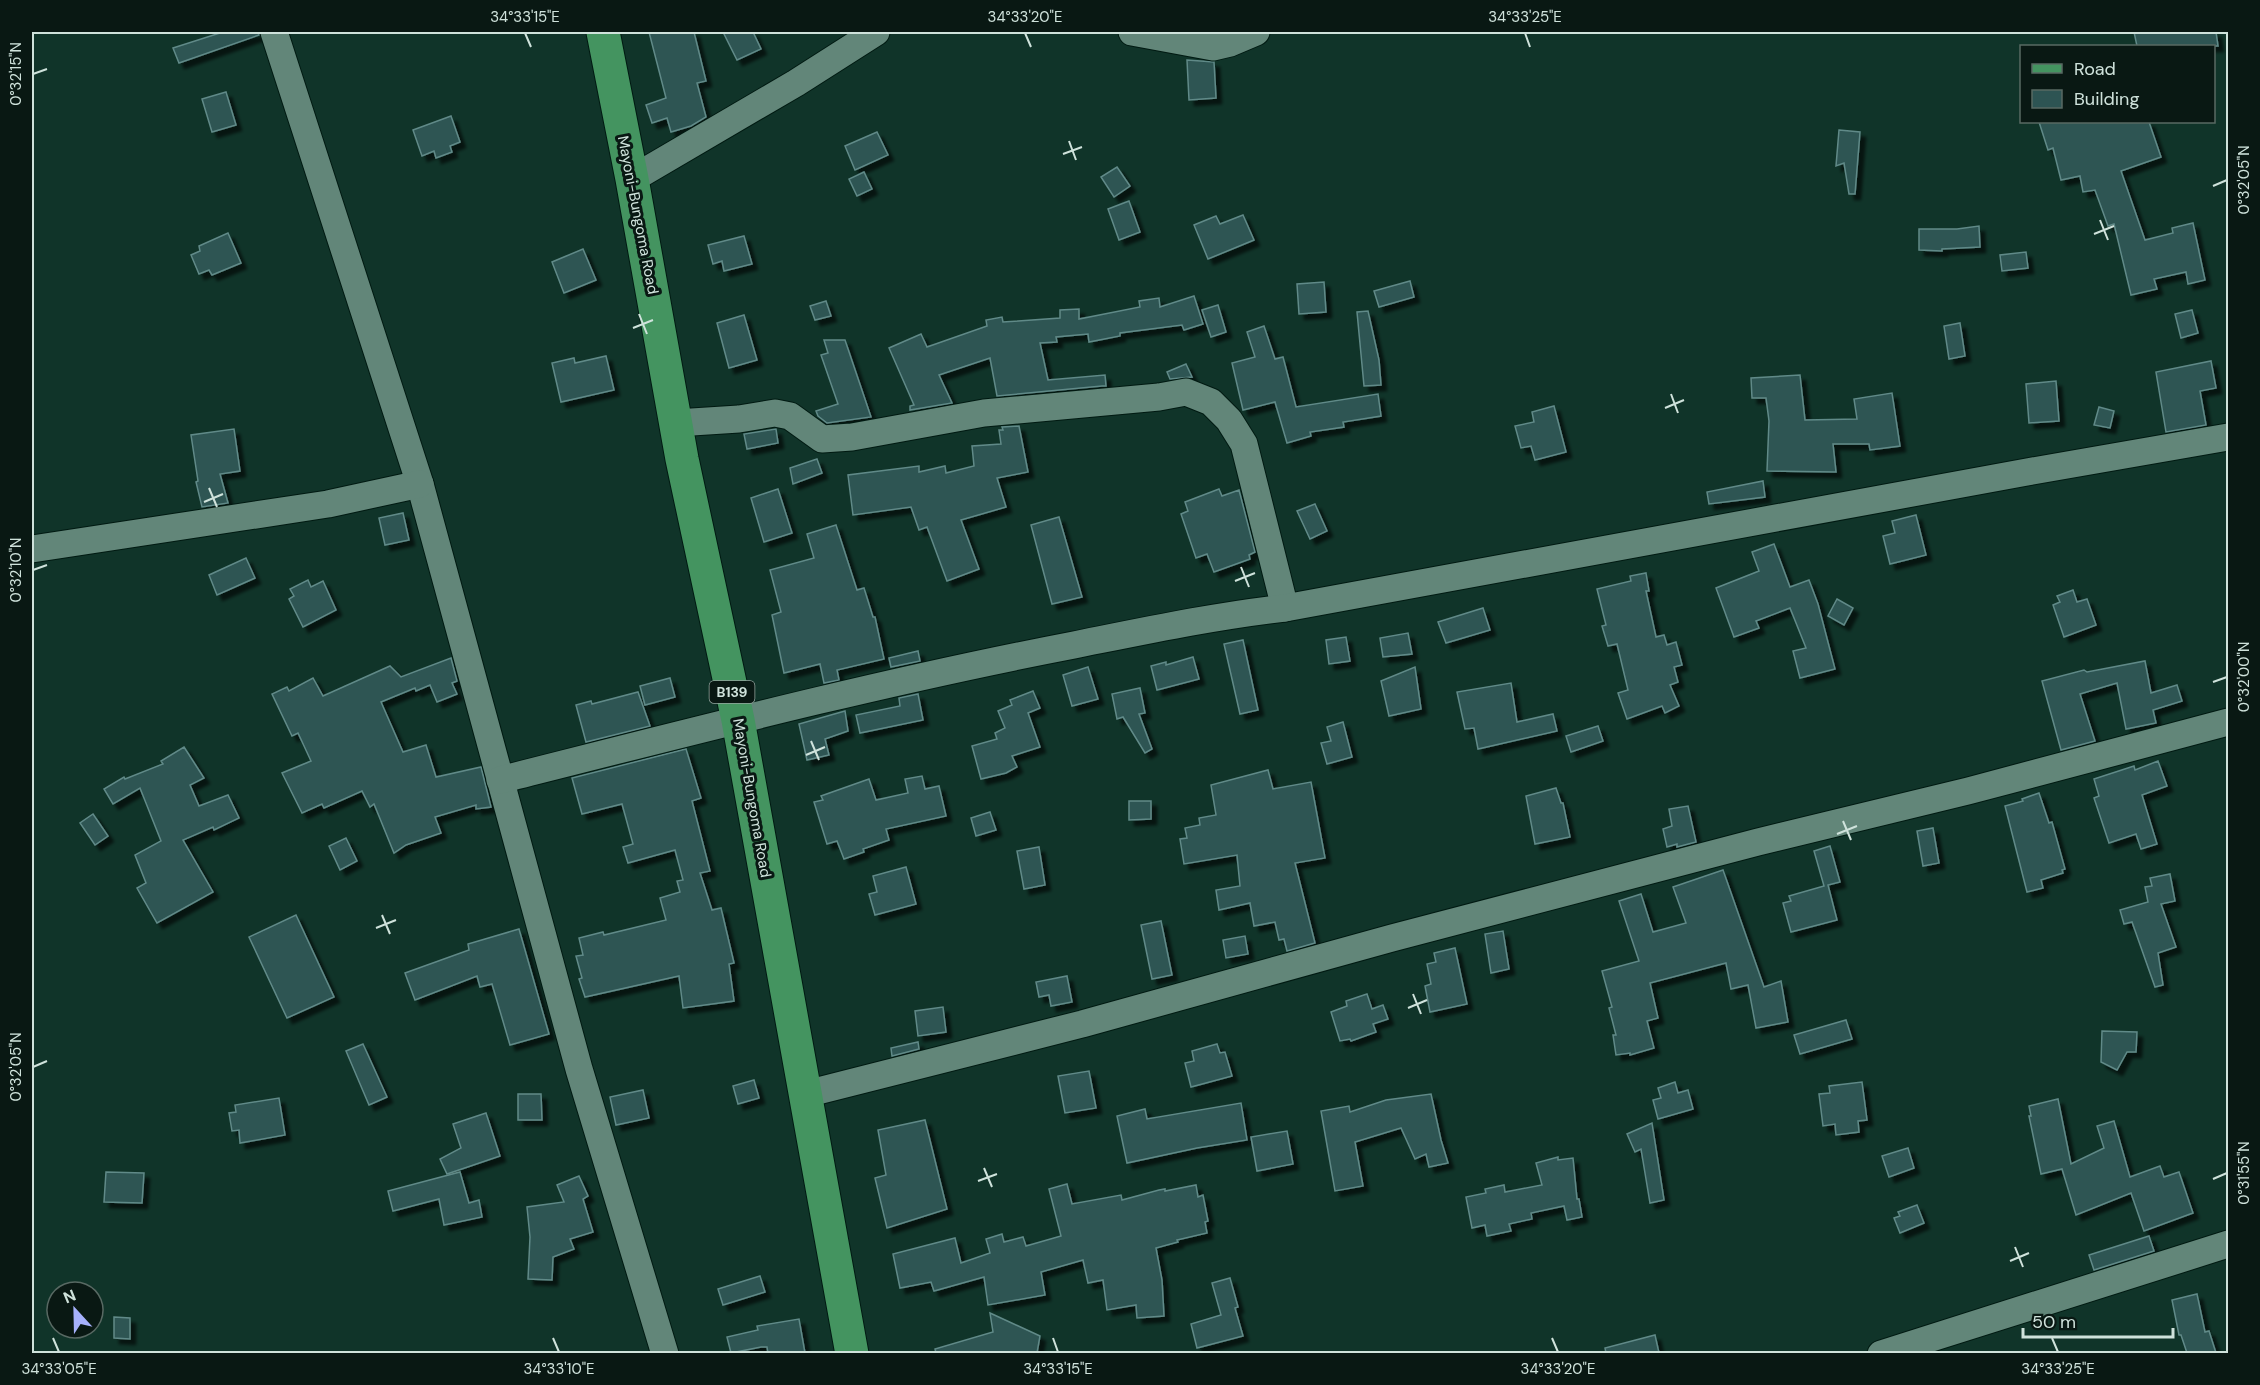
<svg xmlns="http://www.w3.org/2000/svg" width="2260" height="1385" font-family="'DM Sans',sans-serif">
<defs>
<filter id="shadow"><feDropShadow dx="5.5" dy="5.5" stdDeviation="1.5" flood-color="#0009"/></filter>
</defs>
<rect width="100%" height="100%" fill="#103429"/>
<g fill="#2d5453" stroke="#618a88" stroke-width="1.5" filter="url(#shadow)">
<path d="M223,32H259V35L179,63L173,48Z"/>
<path d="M649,32H694L706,81L697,83L706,117L691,126L671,132L667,118L652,123L646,105L666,98Z"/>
<path d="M723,32H753L761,49L737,60Z"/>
<path d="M2134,32H2216L2218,46H2137Z"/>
<path d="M1187,60L1214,62L1216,98L1189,100Z"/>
<path d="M226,92L236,125L212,132L202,99Z"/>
<path d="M451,116L460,142L450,146L452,152L436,158L434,151L422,156L413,130Z"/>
<path d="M2039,122H2149L2161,157L2121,171L2145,240L2173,233L2172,228L2193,223L2205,280L2188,284L2186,272L2154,279L2157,289L2131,295L2114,224L2108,226L2095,190L2083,192L2080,176L2061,180L2053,148L2048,150Z"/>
<path d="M1839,130L1860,132L1855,194H1849L1844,163L1836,166Z"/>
<path d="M877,132L888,155L855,170L845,146Z"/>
<path d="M1117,167L1130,186L1114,197L1101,177Z"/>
<path d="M864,172L872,189L857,196L849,179Z"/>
<path d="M1129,201L1140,232L1119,240L1108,209Z"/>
<path d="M1243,215L1254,240L1208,259L1194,225L1216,216L1220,224Z"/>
<path d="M1979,226L1980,247L1942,249V251L1919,250V229H1957Z"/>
<path d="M228,233L241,263L212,275L209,270L199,274L191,255L200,251L199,246Z"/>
<path d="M744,236L752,264L724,271L722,261L713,264L708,245Z"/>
<path d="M583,249L596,280L564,293L552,262Z"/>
<path d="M2026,252L2028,268L2002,271L2000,255Z"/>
<path d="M1410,281L1414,297L1379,307L1374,291Z"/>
<path d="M1324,282L1326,312L1299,314L1297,284Z"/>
<path d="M1194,296L1203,324L1184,330L1182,325L1120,333V336L1089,342L1088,334L1056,337L1057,342L1040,343L1048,380L1105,375L1106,386H1102L997,396L990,358L939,375L952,403L910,410V406L914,405L889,348L921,334L927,347L987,326L986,320L1002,317L1003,322L1060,318V310L1079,309V319L1140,307L1139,301L1159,298L1160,307Z"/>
<path d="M826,301L831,316L815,320L810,306Z"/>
<path d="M1218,305L1226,332L1211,337L1202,310Z"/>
<path d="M2192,310L2198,333L2181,338L2175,314Z"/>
<path d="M1368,311L1379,360L1381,385L1364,386L1357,312Z"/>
<path d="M744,315L757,360L729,368L717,323Z"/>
<path d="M1960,323L1965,356L1949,359L1944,326Z"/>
<path d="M1264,326L1275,359L1283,357L1296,407L1378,394L1381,416L1343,422L1344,427L1310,432L1311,436L1287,443L1275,402L1243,410L1232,363L1255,357L1247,332Z"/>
<path d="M824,340H845L871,417L827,423L818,416L816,411L838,404L821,355L828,353Z"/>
<path d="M606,356L614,390L561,402L552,363L574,358L575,363Z"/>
<path d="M2211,361L2216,388L2200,391L2206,425L2166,432L2156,372Z"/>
<path d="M1186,364L1192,377L1170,379L1167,372Z"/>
<path d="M1800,375L1805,420L1857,419L1854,399L1892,393L1900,446L1870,450L1869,444H1833L1836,472L1767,471L1769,421L1766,398H1752L1751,378Z"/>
<path d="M2056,381L2059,421L2029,423L2026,384Z"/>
<path d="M1554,406L1566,452L1535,460L1531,446L1521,448L1515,426L1534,422L1532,412Z"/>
<path d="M2099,407L2114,411L2110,428L2094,425Z"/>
<path d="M1019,426L1028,472L997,478L1006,507L961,520L979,569L947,581L927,527L919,530L911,507L853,515L848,475L919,466V472L945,466L946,473L974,466L972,446L1001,444L999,430H1003L1002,427Z"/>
<path d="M234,429L240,471L220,474L228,503L202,507L196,482L198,481L191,435Z"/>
<path d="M776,429L778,443L747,449L744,434Z"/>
<path d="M817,459L822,473L793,484L790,468Z"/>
<path d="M1763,481L1765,497L1709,504L1707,492Z"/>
<path d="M778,489L792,533L764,542L751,498Z"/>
<path d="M1219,489L1222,496L1239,490L1255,552L1249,555L1250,559L1214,572L1207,554L1196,558L1181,514L1188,511L1185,502Z"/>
<path d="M1315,504L1327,531L1310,539L1297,511Z"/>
<path d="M403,513L409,540L385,545L379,518Z"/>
<path d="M1916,515L1926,555L1890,564L1883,536L1895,533L1892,521Z"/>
<path d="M1059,517L1082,597L1052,604L1031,525Z"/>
<path d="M836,525L857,590L864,588L873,617H875L884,659L837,670L839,680L824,683L820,664L784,673L772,615L781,612L770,570L814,558L807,534Z"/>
<path d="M1774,544L1790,587L1809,580L1818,604L1835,669L1800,678L1793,651L1806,648L1790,608L1756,621L1759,628L1734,637L1716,588L1759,571L1752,552Z"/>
<path d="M246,558L255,578L217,595L209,575Z"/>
<path d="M1646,573L1649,591H1646L1656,637L1664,635L1667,645L1676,642L1682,665L1674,667L1678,682L1670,685L1679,706L1665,713L1662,706L1627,719L1618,693L1628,690L1617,644L1608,646L1602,626L1606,625L1597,589L1631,581L1630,576Z"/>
<path d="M308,580L311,587L323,581L336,610L303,627L289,599L294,596L290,589Z"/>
<path d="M2073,590L2077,602L2087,599L2096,625L2064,637L2053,605L2060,602L2057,596Z"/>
<path d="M1837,599L1853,608L1844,625L1828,616Z"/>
<path d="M1483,608L1490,630L1446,643L1438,622Z"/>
<path d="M1408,633L1412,654L1383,657L1380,638Z"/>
<path d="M1346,637L1350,661L1329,664L1326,640Z"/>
<path d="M1243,640L1258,710L1240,714L1224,644Z"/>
<path d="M918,651L920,661L891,667L889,658Z"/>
<path d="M1193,657L1199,679L1157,690L1151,666L1166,662V665Z"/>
<path d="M451,658L457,681L452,683L457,694L437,702L430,685L416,691L415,688L381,702L403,752L426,745L436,777L481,767L491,807L476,809V805L435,817L441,833L406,845L394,853L374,804L370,807L362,791L324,808L322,804L302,813L282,773L311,761L298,733L292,736L272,694L287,687L289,691L313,678L323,696L390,666L401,677Z"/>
<path d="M2145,661L2151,693L2177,685L2182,701L2153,710L2156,723L2126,729L2117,683L2080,694L2095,741L2061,750L2042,681L2084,670L2087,672Z"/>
<path d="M1088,667L1098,699L1072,706L1063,675Z"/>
<path d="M1415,667L1421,709L1389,716L1381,681Z"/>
<path d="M670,678L675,697L645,705L640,686Z"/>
<path d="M1511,683L1517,722L1553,714L1557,731L1478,749L1474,728L1465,729L1457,692Z"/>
<path d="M1140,688L1145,713L1139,714L1152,749L1145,753L1123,717L1117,719L1112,694Z"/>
<path d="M1033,691L1040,708L1028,713L1040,747L1012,756L1017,767L1006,773L981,779L972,746L997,739L995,733L1005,728L998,711L1012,705L1010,700Z"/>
<path d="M638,692L650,726L586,742L576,705L591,701L592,704Z"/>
<path d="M918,694L923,720L860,733L856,715L900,706L899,698Z"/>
<path d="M845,711L848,731L825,739L829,755L807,760L799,724Z"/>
<path d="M1343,722L1352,757L1327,764L1321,743L1331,741L1327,727Z"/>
<path d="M1598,726L1603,741L1571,752L1566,736Z"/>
<path d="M184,747L204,778L190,785L199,806L228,795L239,818L214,830L213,827L183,840L213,892L157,923L137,888L146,883L135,855L161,841L140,788L113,804L104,789L124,777L125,779L163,764L161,761Z"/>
<path d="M686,749L701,798L692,801L710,871L700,873L712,910L721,908L734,963L729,964L734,1001L683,1008L679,976L585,997L579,979L582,978L576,956L583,955L579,938L603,932L604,935L666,920L660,898L680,892L677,881L683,880L675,850L628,863L623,847L633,844L622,804L582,814L572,778Z"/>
<path d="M2158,761L2167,786L2142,795L2157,844L2141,849L2136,834L2109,843L2094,798L2099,796L2094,779L2134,766L2135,770Z"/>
<path d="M1268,770L1273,789L1311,782L1325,858L1295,863L1315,943L1287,951L1284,939L1279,940L1275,922L1254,926L1250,903L1219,910L1216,890L1240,886L1237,855L1184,864L1180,839L1187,838L1185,828L1200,825L1199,818L1216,815L1211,785Z"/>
<path d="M922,776L925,789L939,786L946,816L886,829L889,840L863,849L864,852L844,859L837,841L827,844L814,802L823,800L821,796L869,779L876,800L908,793L905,779Z"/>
<path d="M1556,788L1561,803H1563L1570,837L1535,844L1526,796Z"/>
<path d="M2039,793L2049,823L2052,822L2065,869L2062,870L2063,873L2041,880L2043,888L2027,892L2005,806L2023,801L2022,799Z"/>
<path d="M1129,801H1151V819L1129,820Z"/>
<path d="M1688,806L1696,842L1677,847V844L1667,847L1663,829L1672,826L1669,809Z"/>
<path d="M990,812L996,830L976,836L971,818Z"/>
<path d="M93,814L108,836L95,845L80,823Z"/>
<path d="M1933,828L1939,863L1923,866L1917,831Z"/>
<path d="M346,838L357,861L340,870L329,846Z"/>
<path d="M1830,846L1840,882L1828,885L1837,920L1791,932L1783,903L1791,901L1789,896L1824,886L1814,851Z"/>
<path d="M1039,847L1045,885L1024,889L1017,851Z"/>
<path d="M906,867L916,904L875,915L869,894L877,892L873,876Z"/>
<path d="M1723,870L1764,987L1781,981L1788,1022L1756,1028L1748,985L1731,989L1726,963L1650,983L1658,1018L1647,1021L1654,1048L1630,1055V1053L1616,1055L1613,1035H1616L1609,1008L1612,1007L1602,971L1639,961L1619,901L1641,894L1653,932L1686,923L1673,887Z"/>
<path d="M2170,874L2175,901L2161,904L2176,947L2158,953L2163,985L2155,987L2132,922L2124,924L2120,910L2148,902L2145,887L2152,886L2150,878Z"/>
<path d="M296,915L334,997L287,1018L249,937Z"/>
<path d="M1161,921L1172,975L1152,979L1141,925Z"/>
<path d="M519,929L549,1034L510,1045L492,984L480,987L477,976L415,1000L405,973L469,950L468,944Z"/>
<path d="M1503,931L1509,969L1491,973L1485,934Z"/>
<path d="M1245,936L1248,954L1226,958L1223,940Z"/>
<path d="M1455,948L1467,1004L1430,1012L1425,986L1431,984L1427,964L1436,962L1434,953Z"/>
<path d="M1067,976L1072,1002L1051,1006L1049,995L1039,997L1036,982Z"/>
<path d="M1367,994L1372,1009L1383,1005L1388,1019L1373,1024L1376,1032L1351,1041L1350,1039L1340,1041L1331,1012L1347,1006L1346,1001Z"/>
<path d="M943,1007L946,1032L918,1036L915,1011Z"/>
<path d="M1846,1020L1852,1039L1800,1054L1794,1035Z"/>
<path d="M2102,1031L2137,1032L2136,1052H2127L2117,1070L2101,1062Z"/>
<path d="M918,1042L919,1049L892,1056L891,1048Z"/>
<path d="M363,1044L387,1097L369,1105L346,1051Z"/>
<path d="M1217,1044L1220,1053L1225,1052L1232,1076L1191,1087L1185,1063L1194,1061L1192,1051Z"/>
<path d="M1089,1071L1096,1108L1065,1113L1058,1076Z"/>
<path d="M754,1080L759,1098L738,1104L733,1086Z"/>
<path d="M1675,1082L1678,1093L1688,1090L1693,1109L1658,1119L1653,1100L1661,1098L1658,1088Z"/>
<path d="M1862,1082L1867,1120L1858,1121L1859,1132L1836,1135L1835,1124L1823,1126L1819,1094L1830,1093L1829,1086Z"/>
<path d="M643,1090L649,1118L616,1125L610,1097Z"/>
<path d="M518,1094H541L542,1120H518Z"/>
<path d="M1431,1094L1441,1140L1448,1163L1429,1167L1426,1154L1415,1159L1401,1128L1355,1142L1363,1186L1335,1191L1321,1111L1349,1106L1350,1112L1386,1100Z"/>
<path d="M279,1098L285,1135L240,1143L239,1130L232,1131L229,1113L236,1112L235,1105Z"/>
<path d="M2058,1099L2071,1164L2104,1148L2097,1126L2114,1121L2130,1177L2160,1166L2164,1177L2179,1172L2193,1213L2144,1231L2131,1193L2076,1215L2062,1169L2041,1174L2029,1116H2031L2029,1106Z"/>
<path d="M1241,1103L1247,1140L1197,1148L1127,1163L1117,1116L1145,1109L1147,1119Z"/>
<path d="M486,1113L500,1156L447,1174L440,1159L461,1148L453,1124Z"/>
<path d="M925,1120L947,1209L887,1228L875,1178L886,1175L878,1130Z"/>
<path d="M1652,1123L1664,1200L1650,1203L1641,1149L1635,1152L1627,1134Z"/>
<path d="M1287,1131L1293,1164L1257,1171L1251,1137Z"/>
<path d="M1908,1148L1914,1168L1889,1177L1882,1156Z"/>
<path d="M1558,1157V1160L1573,1158L1577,1199H1579L1582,1217L1567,1220L1564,1206L1531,1213L1532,1219L1509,1224L1511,1231L1487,1236L1485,1225L1472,1228L1466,1197L1486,1193L1485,1189L1504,1185L1505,1192L1542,1185L1536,1163Z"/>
<path d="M106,1172L144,1173L142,1203L104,1202Z"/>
<path d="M460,1172L469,1203L479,1200L482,1217L444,1225L439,1199L393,1211L388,1191Z"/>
<path d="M579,1176L588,1196L583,1199L593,1232L570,1239L574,1249L553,1257L552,1280L528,1279L530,1237L527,1207L564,1202L557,1185Z"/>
<path d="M1067,1184L1072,1204L1121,1195L1122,1200L1159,1190L1165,1189V1191L1196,1185L1198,1197L1203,1195L1208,1221L1205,1222L1207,1233L1177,1240L1178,1242L1156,1248L1162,1280L1164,1316L1137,1318L1136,1305L1107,1310L1103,1280L1088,1283L1083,1260L1041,1272L1045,1295L988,1305L984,1277L934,1291L931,1282L900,1288L893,1254L955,1238L961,1263L990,1253L986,1239L1002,1234L1004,1242L1023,1237L1026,1246L1061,1236L1049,1189Z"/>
<path d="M1917,1205L1924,1223L1900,1233L1894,1218L1900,1216L1898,1212Z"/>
<path d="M2149,1236L2154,1251L2094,1270L2089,1255Z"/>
<path d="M760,1276L765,1292L723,1305L718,1289Z"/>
<path d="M1230,1278L1238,1307L1235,1308L1243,1336L1197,1348L1191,1324L1221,1315L1212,1283Z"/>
<path d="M2197,1294L2205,1332L2209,1331L2216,1353H2187L2181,1335H2179L2172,1300Z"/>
<path d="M990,1313L1040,1336L1037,1353H936L935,1349L993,1332Z"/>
<path d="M114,1317L130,1318V1339L114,1338Z"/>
<path d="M799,1319L805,1353H768L767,1347H761L731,1353L727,1337L758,1330L757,1326Z"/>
<path d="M1655,1335L1659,1353H1606L1605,1348Z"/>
</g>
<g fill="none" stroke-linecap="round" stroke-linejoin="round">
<g stroke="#011a12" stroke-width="29">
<g id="minor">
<path d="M274,32L420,484L579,1069L665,1354"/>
<path d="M1132,32L1213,47L1230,43L1256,32"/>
<path d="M632,179L796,83L876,32"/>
<path d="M676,423L739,419L775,413L790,416L822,439L852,437L984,413L1159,397L1186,392L1211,402L1229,420L1244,444L1285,608"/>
<path d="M32,549L328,504L420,484"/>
<path d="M500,780C690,732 881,682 1074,645C1144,631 1214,616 1285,608L2027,472L2228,437"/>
<path d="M806,1094L1082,1024L1392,938L1758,842L1968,791L2228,722"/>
<path d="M1881,1354L2228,1244"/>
</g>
</g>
<g stroke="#011a12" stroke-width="35">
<path id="major" d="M603,32L632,179L682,459L738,720L852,1354"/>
</g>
<use href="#minor" stroke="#628679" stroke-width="27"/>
<use href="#major" stroke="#449460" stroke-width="33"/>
</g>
<path fill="none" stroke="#cfe2db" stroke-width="2" d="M525,33L531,47M1025,33L1031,47M1525,33L1530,47M33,74L47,69M1069,141L1076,160M1063,154L1082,147M2213,186L2227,180M2100,220L2108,240M2094,234L2114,226M639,314L647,334M633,328L653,320M1671,394L1678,413M1665,408L1684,400M209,488L217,507M204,502L223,494M1241,567L1249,587M33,570L47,565M1235,581L1255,573M2213,682L2227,677M811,741L819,760M806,755L825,747M1843,821L1851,840M1837,834L1857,826M382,915L390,934M376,928L396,920M1413,994L1421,1014M1408,1008L1427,1000M33,1067L47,1061M984,1168L992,1187M2213,1179L2227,1173M978,1181L997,1174M2015,1247L2023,1267M2010,1261L2029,1253M53,1338L59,1352M553,1338L559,1352M1053,1338L1058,1352M1552,1338L1558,1352M2052,1338L2058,1352"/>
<g text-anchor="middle" stroke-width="6" stroke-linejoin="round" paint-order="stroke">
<rect fill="#091813" stroke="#94a59f" stroke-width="1.5" x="709.5" y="681" width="45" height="22" rx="4.5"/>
<g font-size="14" font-weight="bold" fill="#cfe2db">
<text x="732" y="697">B139</text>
</g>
<g font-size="15" fill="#cfe2db" stroke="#091813">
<text transform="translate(638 215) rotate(79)" y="5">Mayoni-Bungoma Road</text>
<text transform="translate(752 798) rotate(80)" y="5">Mayoni-Bungoma Road</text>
</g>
</g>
<rect width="2260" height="1385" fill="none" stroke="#091813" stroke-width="66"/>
<rect x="2020" y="45" width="195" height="78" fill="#091813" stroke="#586963" stroke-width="1.5"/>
<rect x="2032" y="64" width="30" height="9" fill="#449460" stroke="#586963" stroke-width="1.5"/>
<text x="2074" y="75" font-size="18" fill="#cfe2db">Road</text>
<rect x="2032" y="90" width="30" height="18" fill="#2d5453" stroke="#586963" stroke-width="1.5"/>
<text x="2074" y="105" font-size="18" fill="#cfe2db">Building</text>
<g transform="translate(75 1310) rotate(338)"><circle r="28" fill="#091813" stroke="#586963" stroke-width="1.5"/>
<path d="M0-4.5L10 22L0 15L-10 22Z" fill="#a6b1fc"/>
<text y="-9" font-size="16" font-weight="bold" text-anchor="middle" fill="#cfe2db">N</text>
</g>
<path d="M2023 1328v9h150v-9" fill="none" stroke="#cfe2db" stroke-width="3"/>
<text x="2032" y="1328" font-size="18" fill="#cfe2db" stroke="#091813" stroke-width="4.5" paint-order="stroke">50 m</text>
<rect x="33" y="33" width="2194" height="1319" fill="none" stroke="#cfe2db" stroke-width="2"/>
<g font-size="15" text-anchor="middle" fill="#cfe2db">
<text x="525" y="22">34°33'15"E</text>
<text x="1025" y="22">34°33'20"E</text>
<text x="1525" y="22">34°33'25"E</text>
<text transform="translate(16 74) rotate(-90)" y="5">0°32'15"N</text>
<text transform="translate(2244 180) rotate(-90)" y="5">0°32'05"N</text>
<text transform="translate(16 570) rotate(-90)" y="5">0°32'10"N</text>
<text transform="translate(2244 677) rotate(-90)" y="5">0°32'00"N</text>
<text transform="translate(16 1067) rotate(-90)" y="5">0°32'05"N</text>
<text transform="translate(2244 1173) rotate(-90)" y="5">0°31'55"N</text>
<text x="59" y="1374">34°33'05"E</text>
<text x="559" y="1374">34°33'10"E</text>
<text x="1058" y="1374">34°33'15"E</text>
<text x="1558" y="1374">34°33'20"E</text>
<text x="2058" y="1374">34°33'25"E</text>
</g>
</svg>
